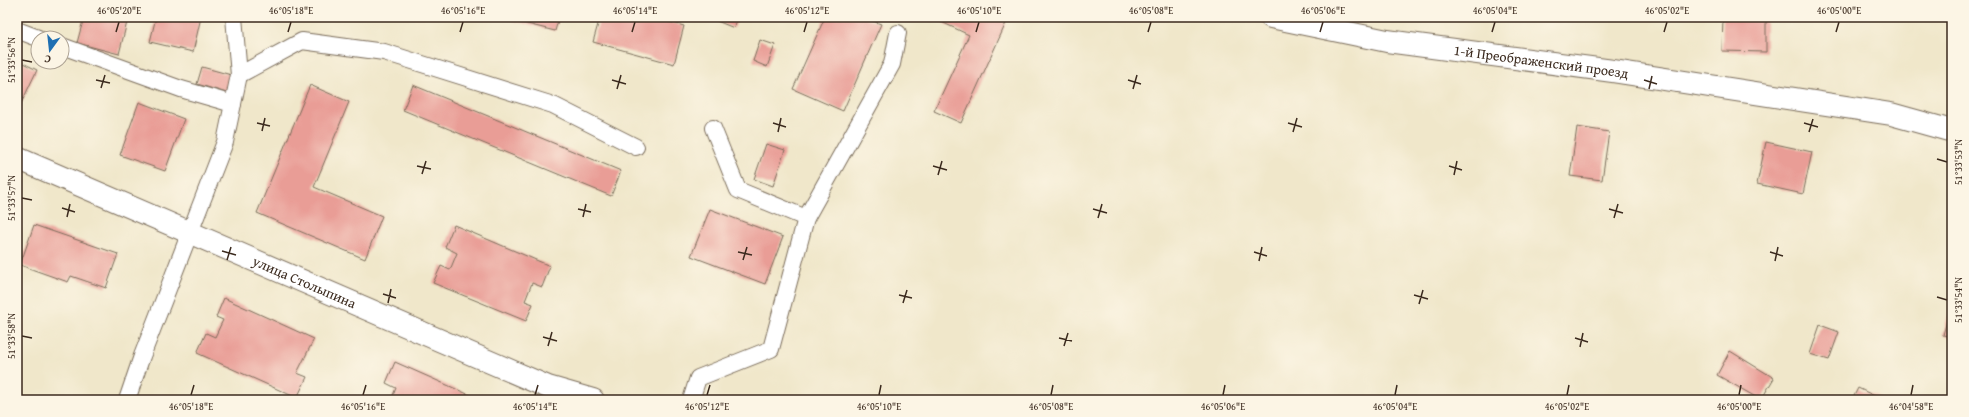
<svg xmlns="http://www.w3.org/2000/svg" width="1969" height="417" font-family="'Gentium Book Plus',serif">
<rect width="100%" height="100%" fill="#fcf5e5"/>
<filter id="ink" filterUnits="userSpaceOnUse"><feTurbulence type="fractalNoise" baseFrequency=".025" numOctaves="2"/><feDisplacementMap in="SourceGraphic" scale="8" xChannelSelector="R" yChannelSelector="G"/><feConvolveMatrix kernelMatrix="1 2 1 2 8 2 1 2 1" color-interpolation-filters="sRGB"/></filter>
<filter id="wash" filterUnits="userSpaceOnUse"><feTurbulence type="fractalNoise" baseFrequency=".012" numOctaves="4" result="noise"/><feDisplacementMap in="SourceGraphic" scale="16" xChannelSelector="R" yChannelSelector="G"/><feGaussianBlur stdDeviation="0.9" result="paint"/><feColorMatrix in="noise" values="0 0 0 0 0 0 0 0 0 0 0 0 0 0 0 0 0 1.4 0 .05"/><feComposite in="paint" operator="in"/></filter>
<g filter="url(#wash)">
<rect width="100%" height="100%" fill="#f0e7ca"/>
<g id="blocks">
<g fill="#e99d96">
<path d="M84,17H109L127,22L119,54L77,43Z"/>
<path d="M156,17H201L193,52L150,42Z"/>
<path d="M499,17H559L555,31Z"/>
<path d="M600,17H652L684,26L674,64L593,42Z"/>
<path d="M718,17H738L734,28L717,21Z"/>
<path d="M825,17H863L881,24L843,111L793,89Z"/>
<path d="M931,17H994L1006,23L961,123L934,111L969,35Z"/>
<path d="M1723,17H1766V52L1722,51Z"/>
<path d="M760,40L775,45L767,67L753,61Z"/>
<path d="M17,60L37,70L17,112Z"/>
<path d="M202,67L235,76L230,94L197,84Z"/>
<path d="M310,85L349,102L314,187L382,216L365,259L257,213Z"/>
<path d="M413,85L621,171L611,196L403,110Z"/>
<path d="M139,102L184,119L165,171L120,155Z"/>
<path d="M1577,127L1609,132L1602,180L1570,176Z"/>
<path d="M1766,142L1812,152L1803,194L1757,184Z"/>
<path d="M766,144L785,150L773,186L754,179Z"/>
<path d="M710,209L783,237L765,284L691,256Z"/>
<path d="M34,225L118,254L106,288L71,276L68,282L20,265Z"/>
<path d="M454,225L550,266L542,287L532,283L525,301L533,304L526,321L433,283L441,266L450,270L457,253L445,247Z"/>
<path d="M224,298L314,339L297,373L307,377L297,398L197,353L206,333L215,337L223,320L216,317Z"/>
<path d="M1952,302V337L1943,335Z"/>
<path d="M1820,325L1839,332L1829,360L1810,354Z"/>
<path d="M1730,351L1774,378L1761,400L1717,375Z"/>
<path d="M395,362L481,400H391L396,388L386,383Z"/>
<path d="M1858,388L1883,400H1852Z"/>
</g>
</g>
</g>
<g filter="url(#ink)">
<use href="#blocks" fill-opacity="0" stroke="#7a6c5a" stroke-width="1"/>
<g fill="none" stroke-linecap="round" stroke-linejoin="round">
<g stroke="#7a6c5a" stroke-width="18">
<g id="service">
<path d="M17,30L38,38"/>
<path d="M62,46L181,89L233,104"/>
<path d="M239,75L302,41L384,52L553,105L636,147"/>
<path d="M713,128L738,190L806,218"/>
<path d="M127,400L142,356L225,142L239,75L234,17"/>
<path d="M691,400L698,378L771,349L806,218L892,64L898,33"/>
</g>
</g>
<g stroke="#7a6c5a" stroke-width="24">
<g id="minor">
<path id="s1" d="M1271,17L1387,41L1613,71L1891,114L1952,131"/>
<path id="s2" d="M17,158L548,387L593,400"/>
</g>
</g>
<use href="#service" stroke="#fff" stroke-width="16"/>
<use href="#minor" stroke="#fff" stroke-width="22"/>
</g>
</g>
<path fill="none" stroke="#3b2a1e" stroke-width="1.5" d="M116,32L119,22M288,32L291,22M460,32L463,22M632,32L635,22M804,32L807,22M976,32L979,22M1148,32L1151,22M1320,32L1323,22M1492,32L1495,22M1664,32L1667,22M1836,32L1839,22M22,60L32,62M96,80L110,83M612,80L626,84M1128,80L1141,84M1644,80L1657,84M101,88L105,75M617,89L621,75M1133,89L1137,75M1649,89L1652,76M257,123L270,126M773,123L786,127M1288,123L1302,127M1804,123L1818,127M262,131L265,118M778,132L781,118M1293,132L1297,118M1809,132L1813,119M1937,159L1947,162M417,166L431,169M933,166L947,170M1449,166L1462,170M422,174L426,161M938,175L942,161M1454,175L1457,161M22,198L32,200M62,208L75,212M578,209L591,212M1093,209L1107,213M1609,209L1623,213M67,217L70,204M583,217L586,204M1098,218L1102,204M1614,218L1618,204M222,251L236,255M738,252L752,255M1254,252L1267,256M1770,252L1783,256M227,260L231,247M743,260L747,247M1259,261L1262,247M1775,261L1778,247M383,294L396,298M899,295L912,298M1414,295L1428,299M1937,297L1947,300M388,303L391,289M903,303L907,290M1419,304L1423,290M22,336L32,338M543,337L557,341M1059,338L1072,341M1575,338L1588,342M548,346L552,332M1064,346L1068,333M1580,347L1583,333M191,395L194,385M363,395L366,385M535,395L538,385M707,395L710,385M879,395L881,385M1051,395L1053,385M1223,395L1225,385M1395,395L1397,385M1567,395L1569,385M1739,395L1741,385M1911,395L1913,385"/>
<g text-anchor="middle" stroke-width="3" stroke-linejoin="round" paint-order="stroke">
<g font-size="14" fill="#3b2a1e" stroke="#fcf5e5">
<text dy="5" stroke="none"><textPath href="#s1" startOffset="274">1-й Преображенский проезд</textPath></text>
<text dy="5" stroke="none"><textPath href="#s2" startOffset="313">улица Столыпина</textPath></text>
</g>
</g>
<rect width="1969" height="417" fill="none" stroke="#fcf5e5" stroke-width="44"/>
<g transform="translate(50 50) rotate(195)"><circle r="19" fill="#fcf5e5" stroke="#afa495"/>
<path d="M0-3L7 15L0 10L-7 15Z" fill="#1f6fb2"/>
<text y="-6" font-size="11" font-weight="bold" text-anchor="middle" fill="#3b2a1e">С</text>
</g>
<rect x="22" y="22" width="1925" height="373" fill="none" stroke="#3b2a1e" stroke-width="1.5"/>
<g font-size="10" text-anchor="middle" fill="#3b2a1e">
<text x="119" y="14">46°05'20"E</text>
<text x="291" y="14">46°05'18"E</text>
<text x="463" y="14">46°05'16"E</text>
<text x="635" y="14">46°05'14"E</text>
<text x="807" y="14">46°05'12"E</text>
<text x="979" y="14">46°05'10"E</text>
<text x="1151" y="14">46°05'08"E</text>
<text x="1323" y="14">46°05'06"E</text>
<text x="1495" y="14">46°05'04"E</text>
<text x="1667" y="14">46°05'02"E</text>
<text x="1839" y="14">46°05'00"E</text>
<text transform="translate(11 60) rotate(-90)" y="4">51°33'56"N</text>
<text transform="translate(1958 162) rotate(-90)" y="4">51°33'53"N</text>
<text transform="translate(11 198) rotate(-90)" y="4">51°33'57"N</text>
<text transform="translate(1958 300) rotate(-90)" y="4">51°33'54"N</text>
<text transform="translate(11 336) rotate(-90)" y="4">51°33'58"N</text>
<text x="191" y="410">46°05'18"E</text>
<text x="363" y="410">46°05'16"E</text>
<text x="535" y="410">46°05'14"E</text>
<text x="707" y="410">46°05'12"E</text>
<text x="879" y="410">46°05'10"E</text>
<text x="1051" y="410">46°05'08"E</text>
<text x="1223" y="410">46°05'06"E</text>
<text x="1395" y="410">46°05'04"E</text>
<text x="1567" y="410">46°05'02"E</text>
<text x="1739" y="410">46°05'00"E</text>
<text x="1911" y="410">46°04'58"E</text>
</g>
</svg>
